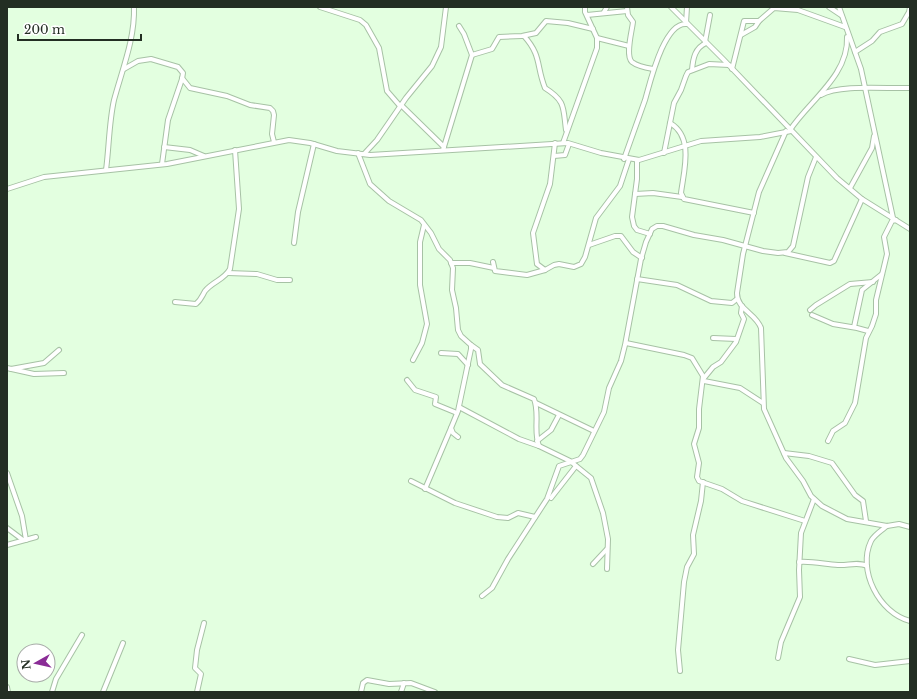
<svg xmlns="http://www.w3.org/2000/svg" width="917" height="699" font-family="'Libre Baskerville',serif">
<rect width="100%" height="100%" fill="#e3ffe0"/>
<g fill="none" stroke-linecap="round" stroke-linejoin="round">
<g stroke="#a7c2a5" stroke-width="6">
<g id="street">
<path d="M320,7L360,20L366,25L379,48L387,91L400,106"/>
<path d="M627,7L628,15L633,22C632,31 625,56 632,62C637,66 647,68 653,69"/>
<path d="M671,7L723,59L837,178L862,199L910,229"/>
<path d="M829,7L841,15"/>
<path d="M839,7L861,69L893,218"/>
<path d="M604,12L607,7"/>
<path d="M587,15L627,11"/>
<path d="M686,23L687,7"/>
<path d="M741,35L755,27L759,21"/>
<path d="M524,36C542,56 536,66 545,88C566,101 563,108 566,130"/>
<path d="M597,38L629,46"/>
<path d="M705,42L710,15"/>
<path d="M855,52L872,41L880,32L902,24L909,12L910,7"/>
<path d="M472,55L492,49L499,37L522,36L536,33L546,21L568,23L593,29"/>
<path d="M124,69L138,61L151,59L178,67L183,73L182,79L168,120L162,164"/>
<path d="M732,69L744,21H759L774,8L798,10L845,27"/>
<path d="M692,70C693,58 695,48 706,43"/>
<path d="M182,78L190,88L227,96L250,105L270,108L273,111L274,115L272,134L274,142"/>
<path d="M821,95C839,84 888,89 910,88"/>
<path d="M401,105L444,147"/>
<path d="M670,123C694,137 684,170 681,193L684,199L754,213"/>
<path d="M790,130C809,101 849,75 847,37"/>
<path d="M786,131L759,192L743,254L737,293C737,310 756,313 761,328L764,409L786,458L803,481L811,496L822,506L847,519L887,526L899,524L910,527"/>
<path d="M563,143L597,48V38L585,12V7"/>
<path d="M164,147L190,150L204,156"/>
<path d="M443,150L472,55L464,34L459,26"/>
<path d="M358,153L370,184L389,201L421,220L431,233L439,249L450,260L453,268L452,290L456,308L458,330L461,336L471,345V349L458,411L451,428L453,433L458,437"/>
<path d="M664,153L674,103L681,90L686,76L688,72L709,64L729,65"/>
<path d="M364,154L377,140L406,98L432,66L441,47L446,7"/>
<path d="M554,156L565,155L569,144"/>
<path d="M624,159C631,139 638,120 645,100C650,83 664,21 687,24"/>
<path d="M637,160V179L632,217L634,226L637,230L650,234"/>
<path d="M106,170C109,148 109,122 114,100C122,70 135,39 134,7"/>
<path d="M850,188L872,148L874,136"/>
<path d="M7,189L44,177L167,164L289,140L310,143L337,151L370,155L568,143L601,153L639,160L701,141L760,137L791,131"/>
<path d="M635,194L653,193L682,197"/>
<path d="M294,243L298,212L314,144"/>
<path d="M589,245L615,236H621L633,252L642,258"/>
<path d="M785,253L830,263L834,261L862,199"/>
<path d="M493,262L495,271L527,275L545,270L554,265L559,264L574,267L581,264L585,257L596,218L620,186L629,159"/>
<path d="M451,263H470L494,268"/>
<path d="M545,270L537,264L533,233L550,184L555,143"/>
<path d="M228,273L257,274L277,280H290"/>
<path d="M637,279L677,285L711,301L732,303L737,299"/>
<path d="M175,302L196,304C201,300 202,296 205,291C213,281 224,280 230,269L239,209L235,150"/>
<path d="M810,310L816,305L850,284L873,282"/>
<path d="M812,315L833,324L857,328L868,331"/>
<path d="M854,327L862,290L882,274"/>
<path d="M713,338L736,339"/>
<path d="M626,343L684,355L692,358L703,376L699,409V428L694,444L699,463L697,477L699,481L722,489L742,501L805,521"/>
<path d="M471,345L478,350L480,364L502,385L534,399C540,414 533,431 539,446"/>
<path d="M441,353L458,354L468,365"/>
<path d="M413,360L422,343L427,324L420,285V242L424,225"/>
<path d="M7,368L34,374L64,373"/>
<path d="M11,369L44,363L59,350"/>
<path d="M704,378L713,367L721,362L736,342L744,319L741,313L742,306"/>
<path d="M407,380L415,390L436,397L435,404L457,413"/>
<path d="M704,381L740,388L763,403"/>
<path d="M536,403L594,431"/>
<path d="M459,407L519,439L539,446L570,461L591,478L603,513L608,539L607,569"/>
<path d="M537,441L551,430L559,415"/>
<path d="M828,441L833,431L845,423L855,403L866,338L872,326L876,314V300L887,254L884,237L892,221L896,220"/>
<path d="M784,453L809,456L832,463L855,495L863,501L866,521"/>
<path d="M7,473L22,516L26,540"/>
<path d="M411,481L455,503L497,517L508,518L518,513L535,517"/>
<path d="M425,489L451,428"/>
<path d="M551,498L576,466"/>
<path d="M887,526C882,530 874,535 871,541C857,570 879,613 910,621"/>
<path d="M7,528L23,540"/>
<path d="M7,545L36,537"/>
<path d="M799,562C812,561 824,564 838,565C847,566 858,561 867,566"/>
<path d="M593,564L607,549"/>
<path d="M482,596L492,588L508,559L547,499L559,466L580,459L583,455L604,412L609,388L621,361L625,345L641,259L646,242L652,229L657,226H663L694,235L723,240L763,251L778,253L788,252L793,246L808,177L816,157"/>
<path d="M778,658L781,642L800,597L799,570L801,533L814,499"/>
<path d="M849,659L875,665L910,661"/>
<path d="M680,671L678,650L684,582L687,567L694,554L693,535L701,501L703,482"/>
<path d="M7,687L8,692"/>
<path d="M52,692L56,679L82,635"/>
<path d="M103,692L123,643"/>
<path d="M197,692L201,674L195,668L197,650L204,623"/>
<path d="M361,692L363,683L367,680L389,684L411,683L435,692"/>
<path d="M401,692L404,683"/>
</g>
</g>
<use href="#street" stroke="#fff" stroke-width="4"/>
</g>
<rect width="917" height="699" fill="none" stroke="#232e23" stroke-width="16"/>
<g transform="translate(36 663) rotate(262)"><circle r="19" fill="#ffffff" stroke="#a7aba7"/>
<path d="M0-3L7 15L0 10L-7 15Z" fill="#8a2c96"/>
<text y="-6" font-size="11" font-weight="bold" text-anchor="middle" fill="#232e23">N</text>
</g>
<path d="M18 34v6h123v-6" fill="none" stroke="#232e23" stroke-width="2"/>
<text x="24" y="34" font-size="12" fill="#232e23" stroke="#ffffff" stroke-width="3" paint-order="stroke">200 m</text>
</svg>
